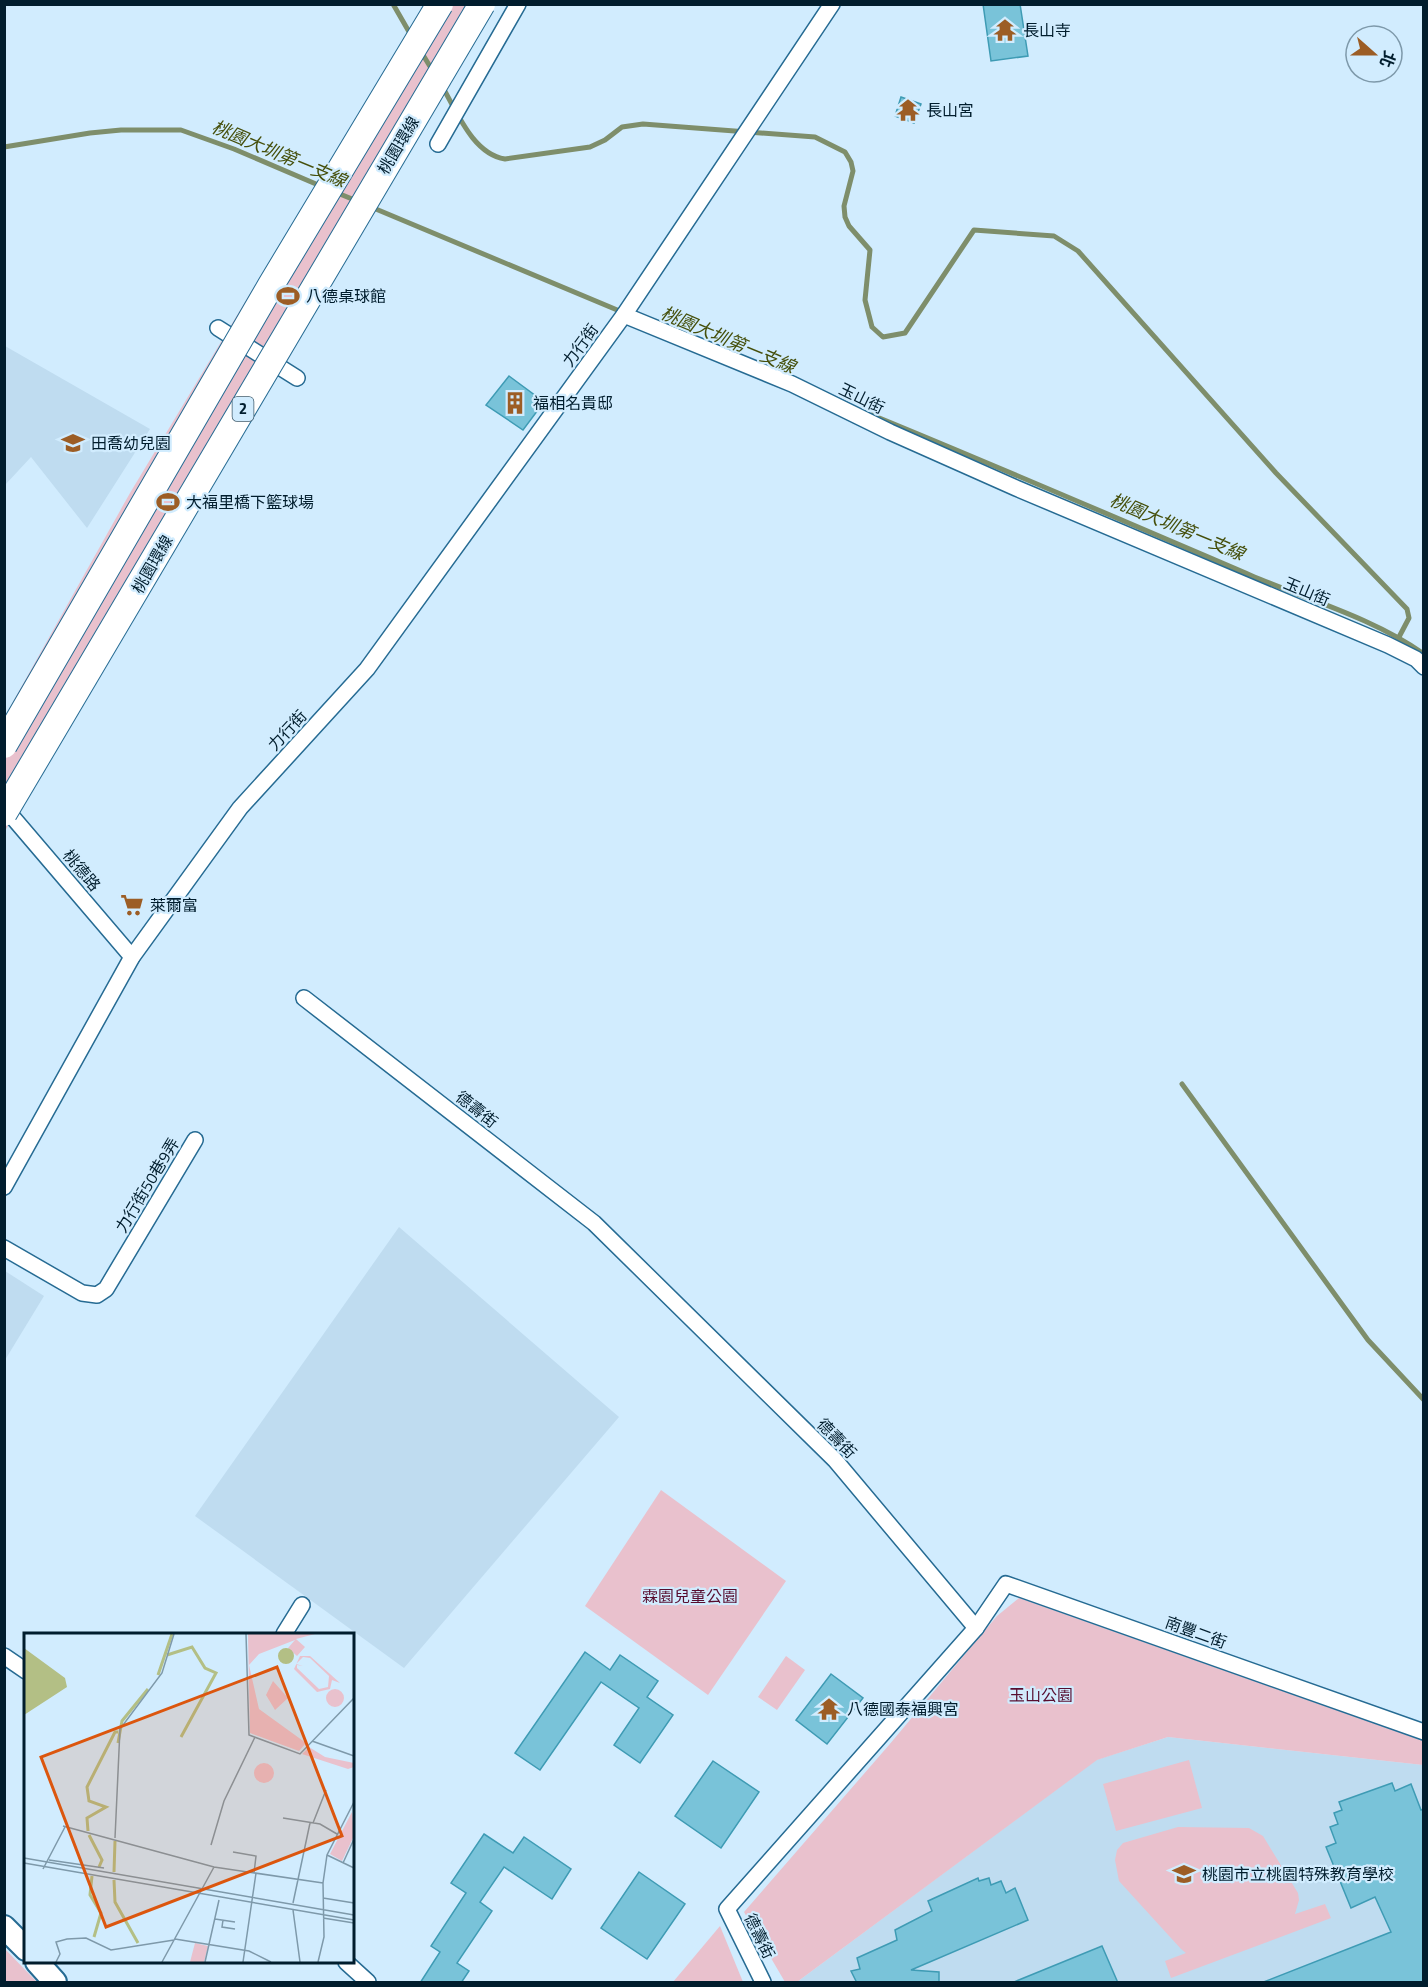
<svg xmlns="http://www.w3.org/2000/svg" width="1428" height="1987" font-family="'Titillium Web','Noto Sans TC',sans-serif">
<rect width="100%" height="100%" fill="#d1ecfe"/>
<g fill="#bfdcf0">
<path d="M5,346L150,429L87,528L31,457L5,485Z"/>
<path d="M399,1227L619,1417L404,1668L195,1516Z"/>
<path d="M5,1271L44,1296L5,1360Z"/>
<path d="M1168,1737L1423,1765V1982H797L1096,1760Z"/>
</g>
<g fill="#e9c1cd">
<path d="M424,5H493L5,831V716L130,493Z"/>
<path d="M661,1490L786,1581L708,1695L585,1606Z"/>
<path d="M1019,1598L1423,1741V1765L1168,1737L1097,1760L797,1982H785L744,1912L889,1745L997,1616Z"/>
<path d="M786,1656L805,1670L777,1710L758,1697Z"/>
<path d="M1189,1760L1202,1808L1116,1831L1103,1784Z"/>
<path d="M1178,1827L1249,1828L1263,1836L1298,1893L1299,1900L1295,1914L1325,1904L1331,1918L1171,1978L1165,1961L1186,1953L1181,1949L1119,1881L1115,1860L1117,1850L1123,1843Z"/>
<path d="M720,1926L743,1982H673Z"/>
<path d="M4,1948L33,1978L37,1982H5Z"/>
</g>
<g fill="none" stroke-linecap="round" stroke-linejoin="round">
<g stroke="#7e8e6b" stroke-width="5">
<path d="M393,4L412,37"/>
<path d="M420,50L434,73"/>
<path d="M442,86C457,112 473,154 505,159L590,147L605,140L622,127L643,124L815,137L845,152L851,162L853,171L844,206L845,217L849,226L870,250L865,300L872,327L883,337L905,333L974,230L1054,236L1078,251L1276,473L1407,609L1409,618L1399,637"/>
<path d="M4,147L90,133L121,130H181L234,149L323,187"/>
<path d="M335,192L357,201"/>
<path d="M371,207L622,312"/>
<path d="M872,415C999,467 1124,521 1250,575C1308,600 1371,617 1424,654"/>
<path d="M1182,1084L1368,1340L1424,1400"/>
</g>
</g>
<g fill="#79c3d9" stroke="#3e9bb4" stroke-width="1.5">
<path d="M983,4H1020L1028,56L991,61Z"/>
<path d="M901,97L921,104L914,123L895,116Z"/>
<path d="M509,376L544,402L523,430L486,405Z"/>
<path d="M585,1652L610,1670L620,1655L658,1681L647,1697L673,1715L640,1763L614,1745L639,1708L601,1682L540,1770L515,1753Z"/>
<path d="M831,1674L863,1698L827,1744L796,1720Z"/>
<path d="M713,1761L759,1792L721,1848L675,1816Z"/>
<path d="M1392,1783L1395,1791L1411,1784L1421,1810L1424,1809V1983H1261L1391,1932L1375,1897L1351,1908L1326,1847L1336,1843L1330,1827L1338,1824L1334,1813L1342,1810L1339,1802Z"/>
<path d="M484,1834L513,1853L524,1837L571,1869L552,1899L504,1867L480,1902L492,1911L457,1963L469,1971L461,1983H420L440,1952L431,1946L466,1893L451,1883Z"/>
<path d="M639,1872L685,1904L647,1959L601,1928Z"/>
<path d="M978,1878L979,1881L989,1878L991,1885L1001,1881L1006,1893L1015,1888L1028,1920L911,1970L939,1972V1983H857L851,1971L860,1969L857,1958L897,1940L895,1930L932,1911L928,1901Z"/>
<path d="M1102,1946L1118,1983H1014V1982Z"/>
</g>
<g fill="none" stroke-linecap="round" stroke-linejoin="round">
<g stroke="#266b93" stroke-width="18">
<g id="minor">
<path d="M438,144L518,4"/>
<path d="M624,315L792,384L890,432L1016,488L1388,645L1416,659L1424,667"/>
<path d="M218,328L297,378"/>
<path d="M4,807L132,957"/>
<path d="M304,998L594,1223L835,1460L976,1628"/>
<path d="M4,1187L132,957L240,808L367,669L624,315L832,4"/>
<path d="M4,1248L82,1293L97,1295L106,1289L195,1140"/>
<path d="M284,1634L302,1605"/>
<path d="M4,1656L26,1671"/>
<path d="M346,1962L368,1982"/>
<path d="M763,1982L727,1909L976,1628L1006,1584L1424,1732"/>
</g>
</g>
<g stroke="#266b93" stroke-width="26">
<g id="primary">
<path d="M4,1927L26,1949"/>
<path d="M37,1962L55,1982"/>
</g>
</g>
<use href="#minor" stroke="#fff" stroke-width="15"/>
<use href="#primary" stroke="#fff" stroke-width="22"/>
<g stroke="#266b93" stroke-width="28" stroke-linecap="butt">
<g id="motorway-bridge">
<path d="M4,745L271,285L440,4"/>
<path d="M4,813L482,4"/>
</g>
</g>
<use href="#motorway-bridge" stroke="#fff" stroke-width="26"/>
</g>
<defs>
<g id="temple-bare" transform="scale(1.8)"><path d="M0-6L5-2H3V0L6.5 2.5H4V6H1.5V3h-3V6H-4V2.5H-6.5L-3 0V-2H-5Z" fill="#9c5d25" stroke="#d1ecfe" stroke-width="2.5" paint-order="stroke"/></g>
<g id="stadium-bare" transform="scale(1.8)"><path d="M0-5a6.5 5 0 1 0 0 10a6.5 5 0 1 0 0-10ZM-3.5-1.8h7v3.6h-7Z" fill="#9c5d25" stroke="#d1ecfe" stroke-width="2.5" paint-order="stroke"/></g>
<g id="building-bare" transform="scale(1.8)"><path d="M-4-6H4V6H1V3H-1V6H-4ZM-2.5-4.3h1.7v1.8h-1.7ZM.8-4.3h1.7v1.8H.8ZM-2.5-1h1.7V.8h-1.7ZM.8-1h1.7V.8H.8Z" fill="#9c5d25" stroke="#d1ecfe" stroke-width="2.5" paint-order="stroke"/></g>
<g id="school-bare" transform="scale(1.8)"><path d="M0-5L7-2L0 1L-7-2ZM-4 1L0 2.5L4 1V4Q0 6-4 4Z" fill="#9c5d25" stroke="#d1ecfe" stroke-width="2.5" paint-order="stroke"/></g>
<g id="supermarket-bare" transform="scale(1.8)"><path d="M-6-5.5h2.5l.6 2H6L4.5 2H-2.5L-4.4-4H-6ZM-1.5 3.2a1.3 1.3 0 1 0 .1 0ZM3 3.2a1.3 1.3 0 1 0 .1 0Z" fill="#9c5d25" stroke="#d1ecfe" stroke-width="2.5" paint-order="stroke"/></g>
</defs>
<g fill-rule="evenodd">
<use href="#temple-bare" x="1005" y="30"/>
<use href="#temple-bare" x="908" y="110"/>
<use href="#stadium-bare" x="288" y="296"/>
<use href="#building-bare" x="515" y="403"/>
<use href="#school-bare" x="73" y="443"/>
<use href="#stadium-bare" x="168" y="502"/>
<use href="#supermarket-bare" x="132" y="905"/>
<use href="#temple-bare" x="829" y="1709"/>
<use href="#school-bare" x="1184" y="1874"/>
</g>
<g text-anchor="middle" stroke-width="4.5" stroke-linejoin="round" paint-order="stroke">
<rect fill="#d1ecfe" stroke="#3f5b6c" stroke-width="1.5" x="232.5" y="397" width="21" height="24" rx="4.5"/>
<g font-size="15" font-weight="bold" fill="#011d2d">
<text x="243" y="414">2</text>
</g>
<g font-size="16" fill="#011d2d" stroke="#d1ecfe" text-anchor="start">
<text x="1023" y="36">長山寺</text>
<text x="926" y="116">長山宮</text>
<text x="306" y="302">八德桌球館</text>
<text x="533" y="409">福相名貴邸</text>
<text x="91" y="449">田喬幼兒園</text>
<text x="186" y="508">大福里橋下籃球場</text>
<text x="150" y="911">萊爾富</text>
<text x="847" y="1715">八德國泰福興宮</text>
<text x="1202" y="1880">桃園市立桃園特殊教育學校</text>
</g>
<g font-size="16" fill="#011d2d" stroke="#d1ecfe">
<text transform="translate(398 145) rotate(-59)" y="6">桃園環線</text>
<text transform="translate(580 345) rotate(-54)" y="6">力行街</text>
<text transform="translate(862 398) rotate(26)" y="6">玉山街</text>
<text transform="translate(152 564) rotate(-60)" y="6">桃園環線</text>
<text transform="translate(1307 591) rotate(23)" y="6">玉山街</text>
<text transform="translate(287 730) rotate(-47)" y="6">力行街</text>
<text transform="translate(82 870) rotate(50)" y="6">桃德路</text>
<text transform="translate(477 1109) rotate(38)" y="6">德壽街</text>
<text transform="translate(147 1185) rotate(-59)" y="6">力行街50巷9弄</text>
<text transform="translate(837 1438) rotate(46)" y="6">德壽街</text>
<text transform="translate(1196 1632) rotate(20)" y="6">南豐二街</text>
<text transform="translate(760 1936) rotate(64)" y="6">德壽街</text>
</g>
<g font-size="16" fill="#580d2f" stroke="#d1ecfe">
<text x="690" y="1602">霖園兒童公園</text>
<text x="1041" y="1701">玉山公園</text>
</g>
<g font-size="18" font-style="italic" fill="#454f0b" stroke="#d1ecfe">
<text transform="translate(279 154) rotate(23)" y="6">桃園大圳第一支線</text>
<text transform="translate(728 340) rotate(23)" y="6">桃園大圳第一支線</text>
<text transform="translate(1177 527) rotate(23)" y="6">桃園大圳第一支線</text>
</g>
</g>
<g transform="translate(24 1633)">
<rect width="330" height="330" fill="#d1ecfe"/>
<path d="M224,1H291L272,6L281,14L273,23L264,15L271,7L235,21L225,32L235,76L282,110L275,118L226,100ZM276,23H286L316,50L308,47L306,56L293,59L270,36ZM279,24L286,25L305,43L304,54L295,56L273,35V32L279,33L272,31ZM249,48L264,65L251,77L242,62ZM302 65a9 9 0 1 1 18 0a9 9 0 1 1-18 0ZM285,114L301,124L330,130V134L324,136L278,121ZM230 140a10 10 0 1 1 20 0a10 10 0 1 1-20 0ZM328,179L330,203L318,228L306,221ZM171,310L184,313L180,329H166Z" fill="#e9c1cd" fill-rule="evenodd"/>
<path d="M0,15L41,45L43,54L0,82ZM254 23a8 8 0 1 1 16 0a8 8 0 1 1-16 0Z" fill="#b3bf85"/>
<path fill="none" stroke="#b3bf85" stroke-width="3" d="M143,22L168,14L181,35L192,40L157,104M134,42L148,1M94,110L98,88L124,56M64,198L63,185L82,174L65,168L63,154L91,99H94M65,202L78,227L75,234M90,239L91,208M68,243L66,262L77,280L70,304M90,247L91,269L114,310"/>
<path fill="none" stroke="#7e99aa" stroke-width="1.5" d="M222,1L225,102L276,121L330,65M288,108L330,123M259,185L296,191L313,201M289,190L302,157M39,193L190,234L299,250M91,205L96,96L138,40L150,1M187,212L200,168L231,104M209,219L232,223L230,240M303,222L330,235M0,225L330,282M25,227L80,235M0,230L330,287M319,230L330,206M19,236L41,194M299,265L330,270M269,270L286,190M269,277L276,329M299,285L330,290M191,286L211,289M199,287L198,294L211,296M151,306L225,318L247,329M32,329L36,321L32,309L43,306L62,305L87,317L150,307M138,329L190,234M181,329L195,267M219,329L232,240M294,329L300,304L299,250L303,222L330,169"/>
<path fill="#dc560e" fill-opacity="0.15" stroke="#dc560e" stroke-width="3" d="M253,34L318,203L82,294L17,124Z"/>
<rect width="330" height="330" fill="none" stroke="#011d2d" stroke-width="3"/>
</g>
<rect width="1428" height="1987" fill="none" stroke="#011d2d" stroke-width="12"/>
<g transform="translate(1374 54) rotate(111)"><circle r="28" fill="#d1ecfe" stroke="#7e99aa" stroke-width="1.5"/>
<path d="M0-4.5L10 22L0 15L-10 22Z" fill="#9c5d25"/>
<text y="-9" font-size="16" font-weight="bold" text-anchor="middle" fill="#011d2d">北</text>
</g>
</svg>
